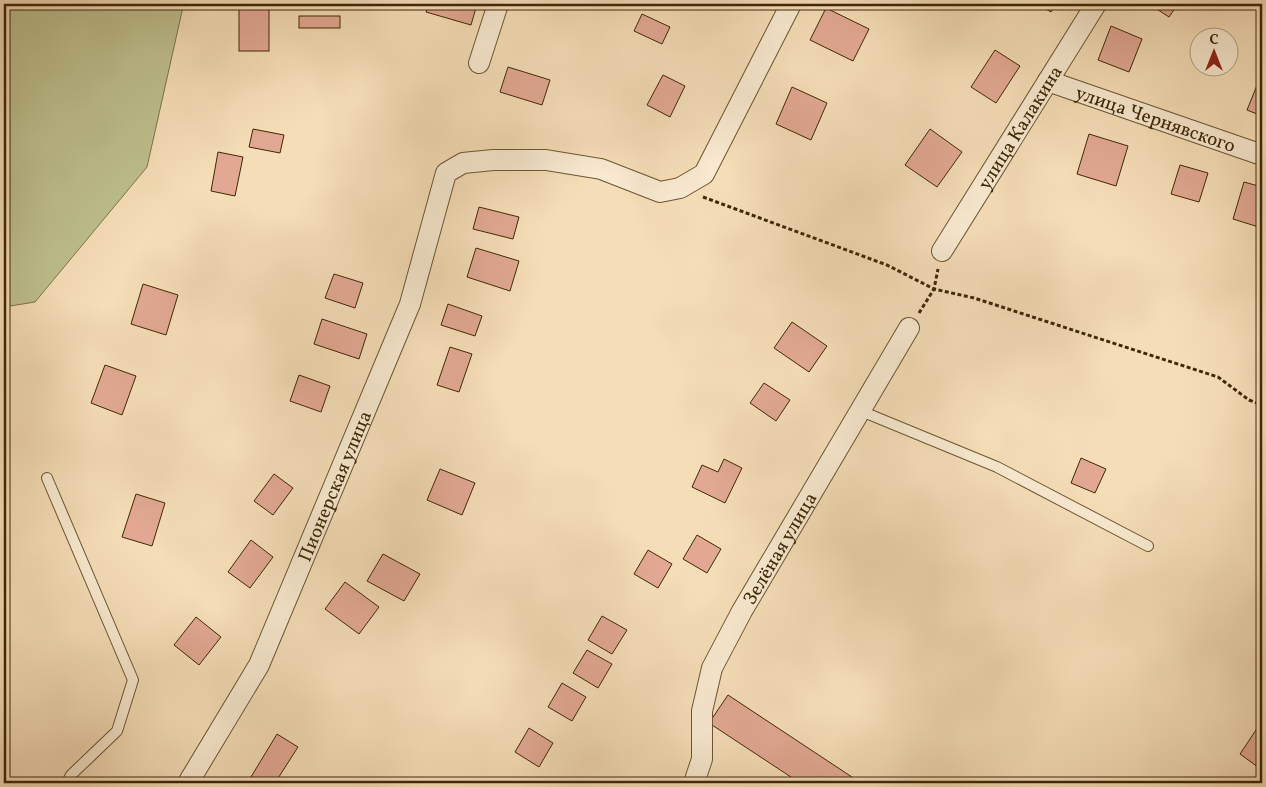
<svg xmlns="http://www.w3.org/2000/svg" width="1266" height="787" font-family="Vollkorn,serif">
<rect width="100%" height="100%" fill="#f5ddb6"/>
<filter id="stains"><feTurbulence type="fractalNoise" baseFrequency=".004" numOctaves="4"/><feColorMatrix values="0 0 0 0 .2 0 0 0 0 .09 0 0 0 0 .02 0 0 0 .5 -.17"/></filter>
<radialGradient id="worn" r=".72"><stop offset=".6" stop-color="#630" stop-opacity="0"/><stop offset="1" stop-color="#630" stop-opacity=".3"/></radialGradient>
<path fill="#bdc08d" stroke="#7e744a" d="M4,4H181L183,7L147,167L35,302L4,307Z"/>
<g fill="#e2a893" stroke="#3e2808">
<path d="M429,4H477L471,25L426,12Z"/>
<path d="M1037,4H1056L1051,12Z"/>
<path d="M1149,4H1178L1169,17Z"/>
<path d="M826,8L869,29L853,61L810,40Z"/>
<rect x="239" y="9" width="30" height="42"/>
<path d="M642,14L670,27L662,44L634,31Z"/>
<rect x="299" y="16" width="41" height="12"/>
<path d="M1111,26L1142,39L1129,72L1098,60Z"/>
<path d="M995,50L1020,66L996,103L971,87Z"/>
<path d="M508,67L550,80L542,105L500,92Z"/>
<path d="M1262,73V116L1247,110Z"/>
<path d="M663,75L685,86L670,117L647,105Z"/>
<path d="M792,87L827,103L811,140L776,124Z"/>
<path d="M253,129L284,135L280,153L249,147Z"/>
<path d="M930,129L962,152L937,187L905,165Z"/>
<path d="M1089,134L1128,146L1116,186L1077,174Z"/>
<path d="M218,152L243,157L235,196L211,191Z"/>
<path d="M1180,165L1208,173L1199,202L1171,194Z"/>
<path d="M1244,182L1262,187V228L1233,219Z"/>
<path d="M479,207L519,217L513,239L473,229Z"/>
<path d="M476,248L519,261L510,291L467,277Z"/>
<path d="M334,274L363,283L355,308L325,298Z"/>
<path d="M143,284L178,295L166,335L131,324Z"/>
<path d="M448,304L482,316L475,336L441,325Z"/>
<path d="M322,319L367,334L359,359L314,344Z"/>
<path d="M792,322L827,346L809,372L774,348Z"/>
<path d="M450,347L472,354L459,392L437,385Z"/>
<path d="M105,365L136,376L122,415L91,403Z"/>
<path d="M299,375L330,386L321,412L290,401Z"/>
<path d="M764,383L790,400L776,421L750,403Z"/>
<path d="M1081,458L1106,469L1095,493L1071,483Z"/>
<path d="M724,459L742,468L725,503L692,487L702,465L718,472Z"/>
<path d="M440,469L475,483L462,515L427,500Z"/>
<path d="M274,474L293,488L273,515L254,501Z"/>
<path d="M136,494L165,503L152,546L122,537Z"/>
<path d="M697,535L721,549L707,573L683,559Z"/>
<path d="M251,540L273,557L250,588L228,572Z"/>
<path d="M648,550L672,564L658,588L634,574Z"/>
<path d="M383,554L420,574L404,601L367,581Z"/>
<path d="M345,582L379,607L359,634L325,609Z"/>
<path d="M602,616L627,630L612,654L588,640Z"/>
<path d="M196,617L221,637L199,665L174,645Z"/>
<path d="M587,650L612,664L598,688L573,673Z"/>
<path d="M562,683L586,697L572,721L548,707Z"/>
<path d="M728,695L861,783H800L709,723Z"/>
<path d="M1262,721V770L1240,754Z"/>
<path d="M529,728L553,743L539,767L515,752Z"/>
<path d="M277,734L298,747L275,783H261L251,777Z"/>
</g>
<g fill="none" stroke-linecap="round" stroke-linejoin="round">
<g stroke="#6c5534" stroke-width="12">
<g id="service">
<path d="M861,411L997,467L1148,546"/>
<path d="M47,478L133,680L117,731L71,775L67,783"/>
</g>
</g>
<g stroke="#6c5534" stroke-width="22">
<g id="minor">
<path d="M479,63L498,4"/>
<path id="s1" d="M1048,81L1262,155"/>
<path id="s2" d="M942,251L1096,4"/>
<path id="s3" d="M188,783L259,665L410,304L446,173L463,163L493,160H546L601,169L660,192L680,188L704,174L791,4"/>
<path id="s4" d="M694,783L702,759V711L712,668L742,611L909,328"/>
</g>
</g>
<g stroke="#3e2808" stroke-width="3" stroke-dasharray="4 2.5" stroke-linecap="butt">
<path d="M703,197L887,265L934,289L974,298L1218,377L1249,400L1262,405"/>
<path d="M919,313L934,289L938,269"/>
</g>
<use href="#service" stroke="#f8e9d0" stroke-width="10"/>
<use href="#minor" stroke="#f8e9d0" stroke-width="20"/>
</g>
<g text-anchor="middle" stroke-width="4.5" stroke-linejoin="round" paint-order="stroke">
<g font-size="19" fill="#3e2808" stroke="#f8e9d0">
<text dy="7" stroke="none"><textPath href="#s1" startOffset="114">улица Чернявского</textPath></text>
<text dy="7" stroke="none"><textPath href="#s2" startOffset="146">улица Калакина</textPath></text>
<text dy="7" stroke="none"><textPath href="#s3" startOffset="332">Пионерская улица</textPath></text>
<text dy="7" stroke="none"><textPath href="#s4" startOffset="255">Зелёная улица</textPath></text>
</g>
</g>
<rect width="1266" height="787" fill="none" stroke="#f5ddb6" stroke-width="20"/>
<rect x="5" y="5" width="1256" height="777" fill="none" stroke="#3e2808" stroke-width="2.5"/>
<rect x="10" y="10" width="1246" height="767" fill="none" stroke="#3e2808"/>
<g transform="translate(1214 52)"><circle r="24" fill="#f8e9d0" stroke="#ae9c80"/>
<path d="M0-4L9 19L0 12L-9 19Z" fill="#8f2418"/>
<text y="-8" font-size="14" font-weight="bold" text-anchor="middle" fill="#3e2808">С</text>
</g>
<rect width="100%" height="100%" filter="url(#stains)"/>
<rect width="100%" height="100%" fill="url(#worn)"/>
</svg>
